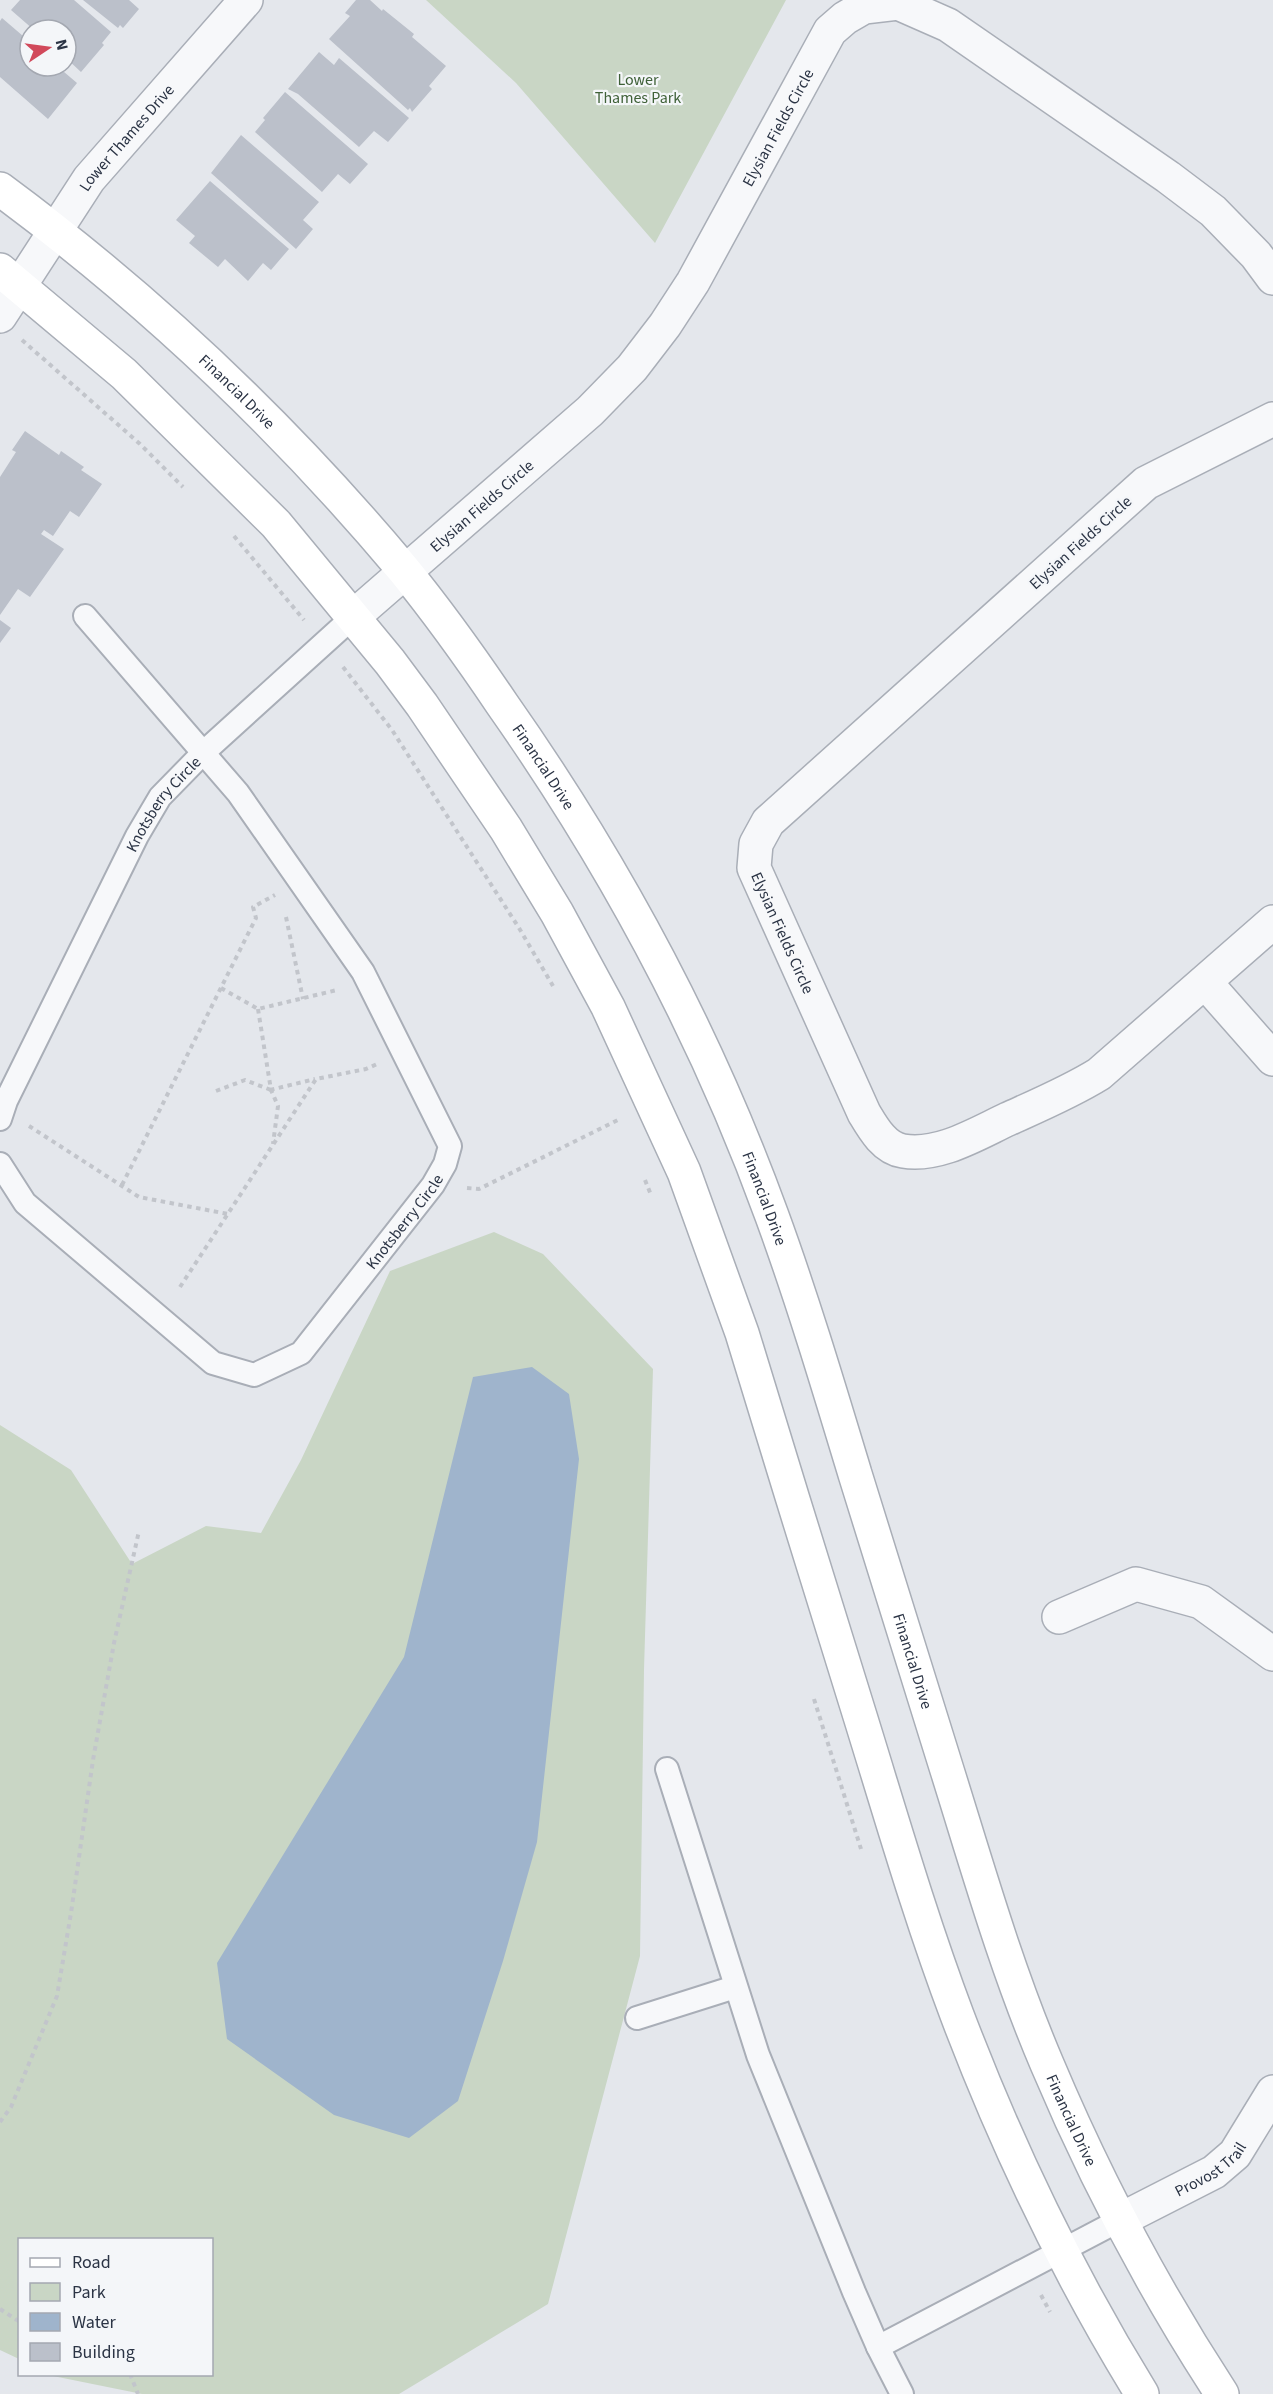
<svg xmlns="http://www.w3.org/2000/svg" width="1273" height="2394" font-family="'Source Sans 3',sans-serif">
<rect width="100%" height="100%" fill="#e4e7ec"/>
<g fill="#c9d6c5">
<path d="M426,0H786L655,243L516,83Z"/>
<path d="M494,1232L543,1254L653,1369L644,1670L640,1956L548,2304L399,2394H142L53,2376L51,2375L212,2374V2240H20L19,2359L0,2350V1425L71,1470L132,1564L206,1526L261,1533L301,1460L390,1271Z"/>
</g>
<path fill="#9fb4cc" d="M532,1367L569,1394L579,1459L537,1842L503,1961L458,2101L409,2138L334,2115L227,2039L217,1963L404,1657L473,1377Z"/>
<g fill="#bbc0ca">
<path d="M20,0H74L111,32L102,43L104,45L81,72L66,58V30H34L11,10Z"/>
<path d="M83,0H129L139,9L123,28L120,25L118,28Z"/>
<path d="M356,0H370L382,11L383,9L414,34L412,37L446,66L429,86L432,89L412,112L410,108L408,110L329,39L350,16L345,13Z"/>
<path d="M2,18L30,42V66H57L77,83L48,119L0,77V21Z"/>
<path d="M319,52L334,65L339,58L409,118L388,142L374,131L359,147L298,94L288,89Z"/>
<path d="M285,92L368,164L350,184L338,174L322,192L255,132L265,120L263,118Z"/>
<path d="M241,135L319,202L303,220L313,229L296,249L211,173Z"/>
<path d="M210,181L289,249L271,270L263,263L248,281L225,259L218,267L189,243L195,236L176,220Z"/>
<path d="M25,431L59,455L61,451L84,467L81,470L102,484L79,517L70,511L53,536L44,530L41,534L64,549L30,597L18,589L0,615V477L16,452L12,450Z"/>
<path d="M0,620L11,628L0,643Z"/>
</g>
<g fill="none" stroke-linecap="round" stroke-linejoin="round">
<g stroke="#a9aeb7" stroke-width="26">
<g id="lane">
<path id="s1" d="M0,1119L6,1101L137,836L160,797L204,752L353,617"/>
<path id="s2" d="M0,1164L25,1203L213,1363L254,1375L301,1353L433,1185L445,1164L450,1146L363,972L238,793L85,616"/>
<path d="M667,1769L758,2055L854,2292L878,2347L902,2394"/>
<path d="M637,2018L735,1987"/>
<path d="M878,2347L1120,2220"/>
</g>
</g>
<g stroke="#a9aeb7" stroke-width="36">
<g id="street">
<path id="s3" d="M0,316L89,179L246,0"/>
<path id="s4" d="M1273,419L1146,483L768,822L756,844L754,868L864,1113C873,1128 884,1148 903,1151C939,1157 976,1134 1008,1119C1039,1105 1070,1092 1099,1074L1273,922"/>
<path id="s5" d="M353,617L590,411L632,368L665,325L693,282L830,31L845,18L864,7L898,3L948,25L1168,177L1213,211L1256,255L1273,278"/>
<path d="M1205,982L1273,1059"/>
<path d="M1059,1617L1136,1584L1201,1602L1273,1654"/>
<path id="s6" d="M1120,2220L1214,2172L1235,2154L1273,2092"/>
</g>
</g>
<g stroke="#a9aeb7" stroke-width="36">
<g id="secondary">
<path id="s7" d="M0,189C149,299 284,427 403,569C438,612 471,658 502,704C613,862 706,1034 772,1216C803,1301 829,1388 855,1474C886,1573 917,1672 947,1770C978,1869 1006,1968 1047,2064C1095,2178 1154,2290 1222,2394"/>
<path d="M0,270L124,374L276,524L390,662L422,705L506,829L557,913L608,1007L684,1172L742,1333C781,1461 820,1588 860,1716C891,1816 920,1917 957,2015C1007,2147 1068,2274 1142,2394"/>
</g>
</g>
<g stroke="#c2c5cb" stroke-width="4" stroke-dasharray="4.5 4.5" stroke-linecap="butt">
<path d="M22,340L140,444L183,487"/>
<path d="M234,536L304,620"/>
<path d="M343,667L392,730L519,928L553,986"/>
<path d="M286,917L303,999"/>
<path d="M221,988L258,1009L337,990"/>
<path d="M258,1009L271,1090L278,1106L273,1144"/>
<path d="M270,1090L315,1079"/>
<path d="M216,1091L245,1080L271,1090"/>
<path d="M29,1126L139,1197L228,1214"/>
<path d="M645,1180L651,1195"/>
<path d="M122,1185L256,918L253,907L275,895"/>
<path d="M467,1188L479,1189L620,1119"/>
<path d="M180,1287L316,1079L366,1069L377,1064"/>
<path d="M814,1699L861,1849"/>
<path d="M0,2122L11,2107L57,1996L71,1913L93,1760L114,1643L139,1531"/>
<path d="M1041,2295L1050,2312"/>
<path d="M0,2309L20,2322"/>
<path d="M130,2374L138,2394"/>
</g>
<use href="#lane" stroke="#f7f8fa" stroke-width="22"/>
<use href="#street" stroke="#f7f8fa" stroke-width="33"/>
<use href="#secondary" stroke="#fff" stroke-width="33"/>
</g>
<g text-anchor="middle" stroke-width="4.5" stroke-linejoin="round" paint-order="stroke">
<g font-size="16" fill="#3f6138" stroke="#f4f6f9">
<text x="638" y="85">Lower<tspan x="638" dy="18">Thames Park</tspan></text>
</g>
<g font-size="16" fill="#2b3445" stroke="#f4f6f9">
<text dy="6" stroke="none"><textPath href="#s5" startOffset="656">Elysian Fields Circle</textPath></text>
<text dy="6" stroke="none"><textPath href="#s3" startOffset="219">Lower Thames Drive</textPath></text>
<text dy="6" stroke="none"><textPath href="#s7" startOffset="312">Financial Drive</textPath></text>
<text dy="6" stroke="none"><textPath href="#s5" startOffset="170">Elysian Fields Circle</textPath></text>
<text transform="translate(1080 542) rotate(-42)" y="6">Elysian Fields Circle</text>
<text dy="6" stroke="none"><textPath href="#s7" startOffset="798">Financial Drive</textPath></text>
<text dy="6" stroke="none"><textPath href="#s1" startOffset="356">Knotsberry Circle</textPath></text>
<text dy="6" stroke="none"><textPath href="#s4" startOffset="770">Elysian Fields Circle</textPath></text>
<text dy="6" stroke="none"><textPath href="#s7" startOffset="1284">Financial Drive</textPath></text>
<text dy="6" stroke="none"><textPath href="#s2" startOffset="555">Knotsberry Circle</textPath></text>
<text dy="6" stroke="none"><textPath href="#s7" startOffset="1770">Financial Drive</textPath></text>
<text dy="6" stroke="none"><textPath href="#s7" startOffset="2256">Financial Drive</textPath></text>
<text dy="6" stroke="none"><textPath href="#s6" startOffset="104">Provost Trail</textPath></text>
</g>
</g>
<rect x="18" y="2238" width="195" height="138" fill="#f4f6f9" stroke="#a4a8b1" stroke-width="1.5"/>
<rect x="30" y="2258" width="30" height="9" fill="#ffffff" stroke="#a4a8b1" stroke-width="1.5"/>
<text x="72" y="2268" font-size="18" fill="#2b3445">Road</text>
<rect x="30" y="2283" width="30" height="18" fill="#c9d6c5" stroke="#a4a8b1" stroke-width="1.5"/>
<text x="72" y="2298" font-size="18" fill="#2b3445">Park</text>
<rect x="30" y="2313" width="30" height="18" fill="#9fb4cc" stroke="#a4a8b1" stroke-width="1.5"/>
<text x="72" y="2328" font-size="18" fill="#2b3445">Water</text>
<rect x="30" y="2343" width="30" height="18" fill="#bbc0ca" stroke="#a4a8b1" stroke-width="1.5"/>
<text x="72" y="2358" font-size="18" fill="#2b3445">Building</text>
<g transform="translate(48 48) rotate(77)"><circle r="28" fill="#f4f6f9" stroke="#a4a8b1" stroke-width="1.5"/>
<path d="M0-4.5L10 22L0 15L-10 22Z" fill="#d1495b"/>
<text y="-9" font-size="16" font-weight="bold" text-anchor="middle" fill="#2b3445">N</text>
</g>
</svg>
